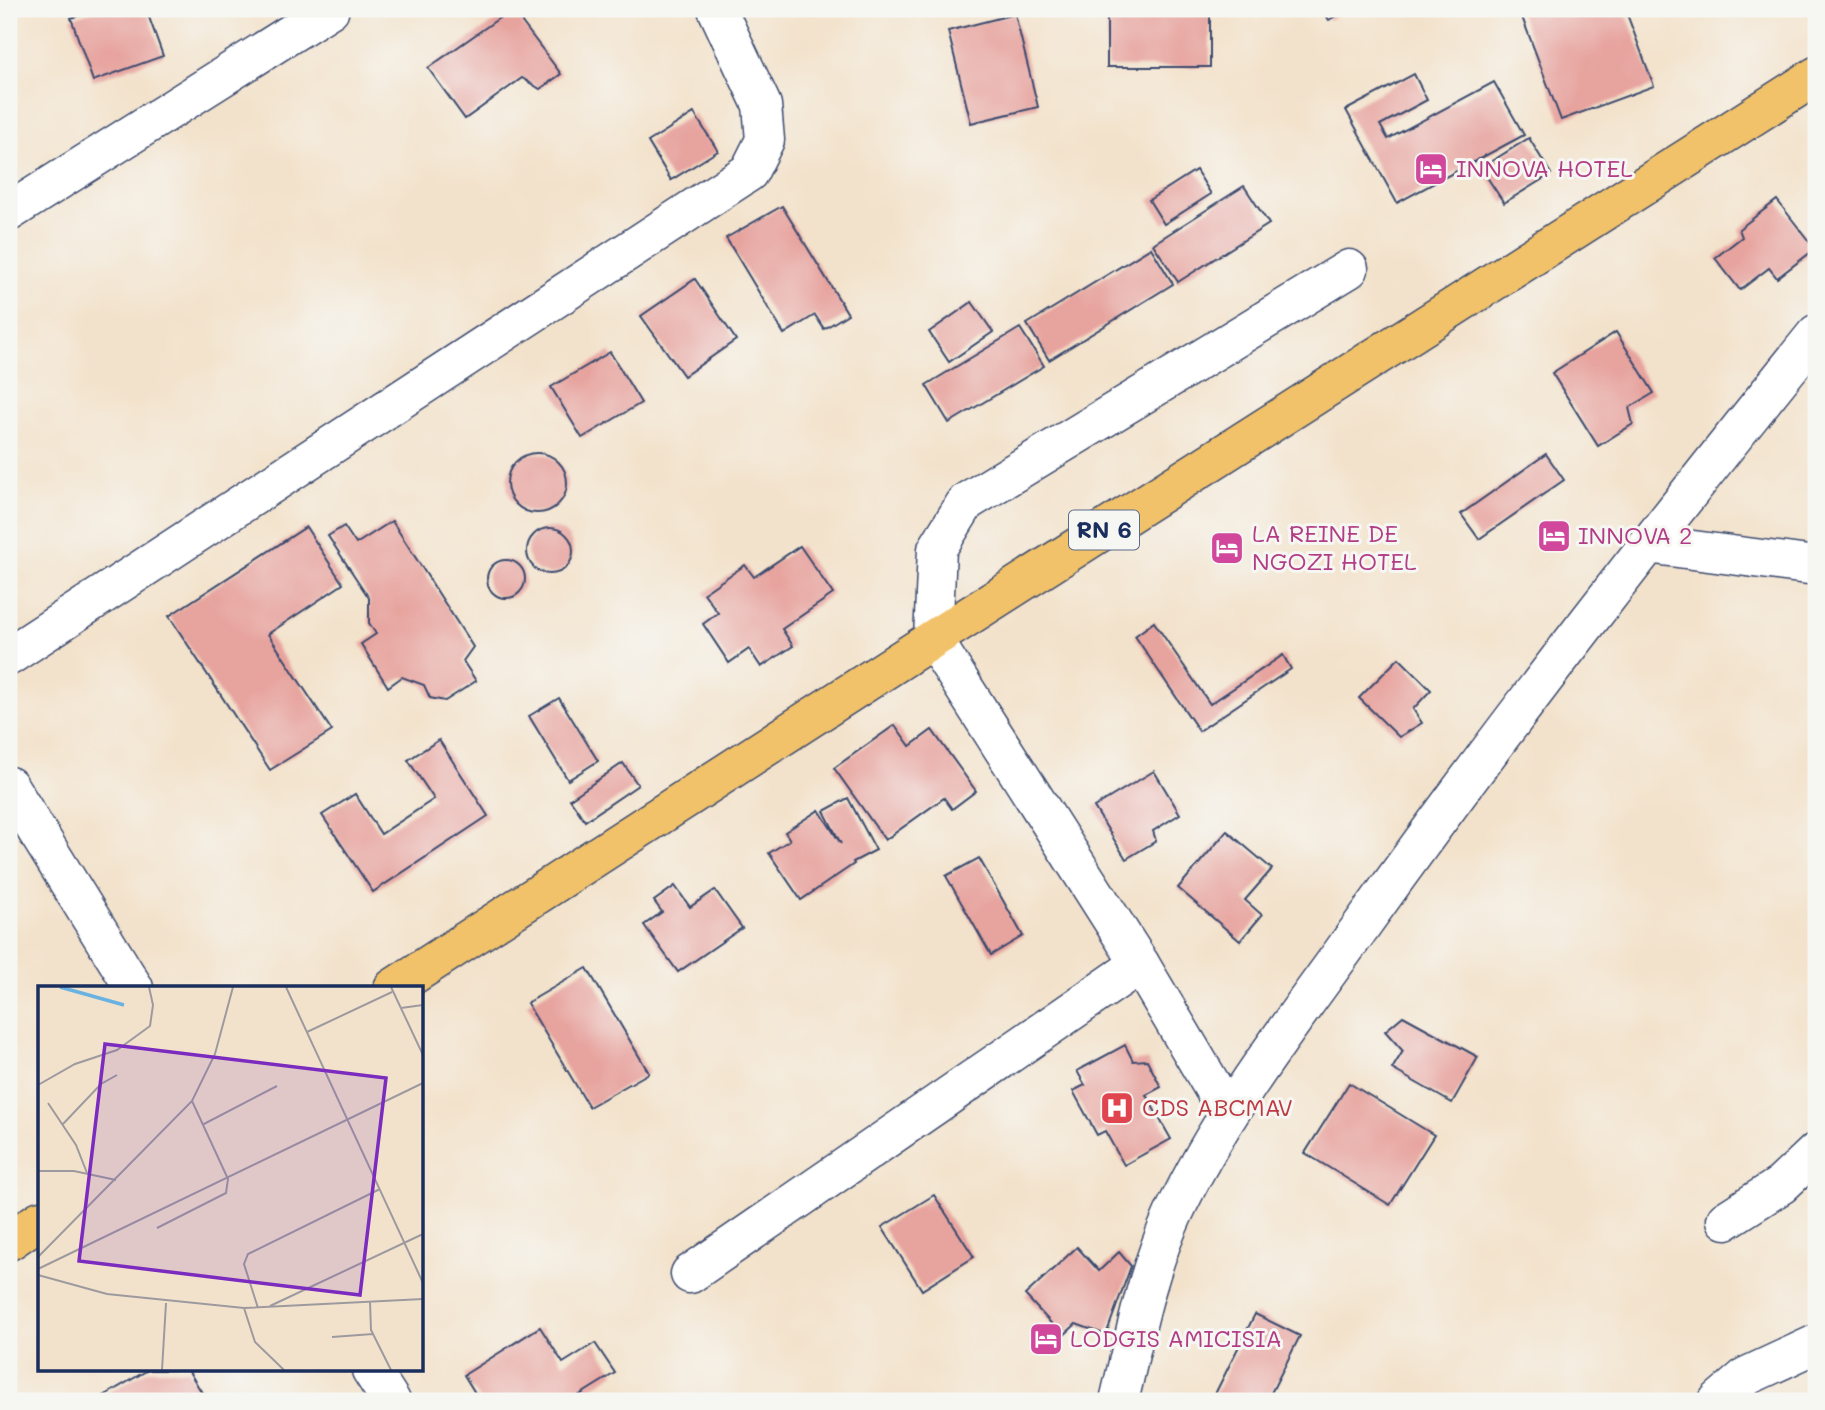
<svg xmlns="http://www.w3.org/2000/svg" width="1825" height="1410" font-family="Mali,sans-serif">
<rect width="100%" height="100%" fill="#f6f6f2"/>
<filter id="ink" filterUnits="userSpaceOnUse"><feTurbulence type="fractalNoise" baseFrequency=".0143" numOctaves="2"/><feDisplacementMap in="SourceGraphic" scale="14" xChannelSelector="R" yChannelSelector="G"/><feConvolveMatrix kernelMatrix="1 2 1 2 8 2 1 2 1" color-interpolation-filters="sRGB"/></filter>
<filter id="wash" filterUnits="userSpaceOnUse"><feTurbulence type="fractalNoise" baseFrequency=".00686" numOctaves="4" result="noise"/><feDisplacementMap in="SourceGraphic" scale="28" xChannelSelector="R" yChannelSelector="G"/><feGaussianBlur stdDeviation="1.57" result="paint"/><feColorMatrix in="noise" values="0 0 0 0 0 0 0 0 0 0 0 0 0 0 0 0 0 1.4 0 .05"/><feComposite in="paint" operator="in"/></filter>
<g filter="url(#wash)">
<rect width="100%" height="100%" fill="#f3e2cb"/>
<g id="blocks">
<g fill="#e7a39e">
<path d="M99,9H146L163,56L93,81L71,18Z"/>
<path d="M512,9L561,74L540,89L522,78L465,119L428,68Z"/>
<path d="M1210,9V67H1107V10Z"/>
<path d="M1322,9H1347L1329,20Z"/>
<path d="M1519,9H1625L1654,86L1561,120Z"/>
<path d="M1015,14L1038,107L971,123L948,31Z"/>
<path d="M1414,74L1427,100L1380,125L1388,139L1494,82L1524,135L1397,203L1346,110Z"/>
<path d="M694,113L718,151L671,180L648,142Z"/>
<path d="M1529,138L1551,174L1504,203L1481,168Z"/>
<path d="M1196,170L1211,194L1164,224L1149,200Z"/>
<path d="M1244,186L1269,224L1178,282L1153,244Z"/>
<path d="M1777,200L1815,249L1777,278L1769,268L1740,290L1715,258L1742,237L1739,229Z"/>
<path d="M782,206L848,314L824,329L815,315L784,334L726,238Z"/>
<path d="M1151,248L1173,284L1049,360L1027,324Z"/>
<path d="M695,279L736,340L684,376L641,316Z"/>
<path d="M972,302L993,332L949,362L929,332Z"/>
<path d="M1020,328L1044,366L949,423L926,385Z"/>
<path d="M1616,332L1654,393L1629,408L1633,424L1598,446L1552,373Z"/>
<path d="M610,352L641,403L582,438L551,387Z"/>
<circle cx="537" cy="483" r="30"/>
<path d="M1546,454L1564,480L1479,539L1461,514Z"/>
<path d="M392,521L473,647L463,661L476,681L445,701L430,698L424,685L402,677L388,687L361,644L376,634L369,623V598L328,536L344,526L356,544Z"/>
<path d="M306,527L343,584L268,634L332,731L270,770L169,616Z"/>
<circle cx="550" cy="551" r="23"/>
<path d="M800,546L833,594L782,629L793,646L761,667L749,649L729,663L703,624L718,613L704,593L745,565L754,577Z"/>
<circle cx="506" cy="579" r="19"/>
<path d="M1154,622L1210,704L1283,655L1291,669L1199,731L1135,636Z"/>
<path d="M1399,658L1431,690L1413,709L1422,723L1399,737L1359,698Z"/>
<path d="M559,698L598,761L568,780L529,716Z"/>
<path d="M895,725L910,746L932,730L976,791L952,809L944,798L885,840L834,768Z"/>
<path d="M439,740L488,816L373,892L322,815L355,794L381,834L434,799L408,760Z"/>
<path d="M623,763L638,785L585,821L570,799Z"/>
<path d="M1154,771L1180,814L1153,831L1156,841L1126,859L1094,807Z"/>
<path d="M848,798L876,850L853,862L854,864L801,900L769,853L790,840L785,832L819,810L841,844L824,811Z"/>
<path d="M1227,831L1272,869L1245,900L1262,915L1240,941L1178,888Z"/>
<path d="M979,858L1023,936L991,955L946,876Z"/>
<path d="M675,886L690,907L715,890L742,928L678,972L644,925L662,912L654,901Z"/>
<path d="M587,968L649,1073L589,1107L527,1003Z"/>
<path d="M1403,1016L1478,1057L1452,1103L1392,1069L1403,1051L1385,1031Z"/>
<path d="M1125,1045L1133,1061L1147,1060L1161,1087L1146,1095L1171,1139L1124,1165L1105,1131L1097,1135L1073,1091L1085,1085L1077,1071Z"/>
<path d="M1349,1083L1434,1135L1390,1205L1305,1153Z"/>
<path d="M934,1195L974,1257L922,1290L882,1227Z"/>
<path d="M1077,1247L1099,1271L1119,1252L1131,1266L1106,1335L1076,1324L1063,1336L1025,1295Z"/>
<path d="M1255,1314L1300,1336L1267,1401H1225L1214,1396Z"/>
<path d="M540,1327L563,1363L595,1343L615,1373L570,1401H480L464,1375Z"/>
<path d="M148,1370H188L207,1401H95Z"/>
</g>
</g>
</g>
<g filter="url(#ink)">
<use href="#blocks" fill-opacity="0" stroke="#3b4a6e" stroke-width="2"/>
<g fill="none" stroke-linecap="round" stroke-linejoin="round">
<g stroke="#3b4a6e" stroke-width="41">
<g id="minor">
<path d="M9,212L330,9"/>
<path d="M1647,544L1816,566"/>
<path d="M9,656L749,172L765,140L762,105L717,9"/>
<path d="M9,786L134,988"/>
<path d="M1228,1113L1140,964L933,639L937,549L966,502L1349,269"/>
<path d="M1726,1220L1781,1185L1816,1152"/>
<path d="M690,1274L1140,964"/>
<path d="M371,1370L391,1401"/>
<path d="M1119,1401C1134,1339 1146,1274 1173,1215C1223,1108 1299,1014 1367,918C1510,718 1662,525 1816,334"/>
<path d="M1718,1401L1747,1376L1816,1344"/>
</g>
</g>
<g stroke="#3b4a6e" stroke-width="41">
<g id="major">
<path d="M393,988L933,639L1816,76"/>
<path d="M9,1241L40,1220"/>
</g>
</g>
<use href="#minor" stroke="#fff" stroke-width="38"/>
<use href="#major" stroke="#f2c26a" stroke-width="38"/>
</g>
</g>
<defs>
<g id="hotel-square" transform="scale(1.75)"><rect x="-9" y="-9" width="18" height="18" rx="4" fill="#d1479c" stroke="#f6f6f2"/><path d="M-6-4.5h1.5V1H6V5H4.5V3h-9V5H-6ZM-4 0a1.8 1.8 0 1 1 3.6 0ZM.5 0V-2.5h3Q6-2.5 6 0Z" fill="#fff"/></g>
<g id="hospital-square" transform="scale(1.75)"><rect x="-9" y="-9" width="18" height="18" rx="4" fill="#e0444e" stroke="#f6f6f2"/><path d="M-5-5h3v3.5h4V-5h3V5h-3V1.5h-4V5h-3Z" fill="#fff"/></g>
</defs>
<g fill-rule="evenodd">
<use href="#hotel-square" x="1431" y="169"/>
<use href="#hotel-square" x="1554" y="536"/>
<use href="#hotel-square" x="1227" y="548"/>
<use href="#hospital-square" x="1117" y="1108"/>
<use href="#hotel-square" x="1046" y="1339"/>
</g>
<g text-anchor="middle" stroke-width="6" stroke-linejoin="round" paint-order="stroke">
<rect fill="#f6f6f2" stroke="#5d6b8a" stroke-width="2" x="1069" y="510.5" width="70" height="39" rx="5"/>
<g font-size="23" font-weight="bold" fill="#1b2f5e">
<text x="1104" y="538">RN 6</text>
</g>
<g font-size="24" fill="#b23c85" stroke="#f6f6f2" text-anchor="start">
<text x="1456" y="177">INNOVA HOTEL</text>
<text x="1252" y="542">LA REINE DE<tspan x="1252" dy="28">NGOZI HOTEL</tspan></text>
<text x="1578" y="544">INNOVA 2</text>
<text x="1070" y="1347">LODGIS AMICISIA</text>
</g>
<g font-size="24" fill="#be3a42" stroke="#f6f6f2" text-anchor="start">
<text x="1142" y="1116">CDS ABCMAV</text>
</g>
</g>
<g transform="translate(38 986)">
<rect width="385" height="385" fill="#f3e2cb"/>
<path fill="none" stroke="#6ab2e2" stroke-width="3.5" d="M22,1L86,19"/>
<path fill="none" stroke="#9d9a9f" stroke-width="2" d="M248,1L385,297M353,1L385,69M363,22L385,19M269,46L354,6M0,99L37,78L79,64L112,40L115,19L111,1M10,117L38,159L49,187M25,138L63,98L79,89M164,139L239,100M0,185H36L78,194M119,242L188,207L190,193L154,115M0,271L154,115L177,68L195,1M0,283L385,97M0,289L69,308L206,322L385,313M332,316L333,344L353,384M232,320L385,248M206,322L217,356L246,384M220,322L206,278L210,268L342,203M294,351L335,348M124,384L128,317"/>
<path fill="#7b2cbf" fill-opacity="0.15" stroke="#7b2cbf" stroke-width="3.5" d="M67,58L348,92L322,309L41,275Z"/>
<rect width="385" height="385" fill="none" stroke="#1b2f5e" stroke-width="3.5"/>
</g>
<rect width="1825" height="1410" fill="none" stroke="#f6f6f2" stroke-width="35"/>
</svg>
